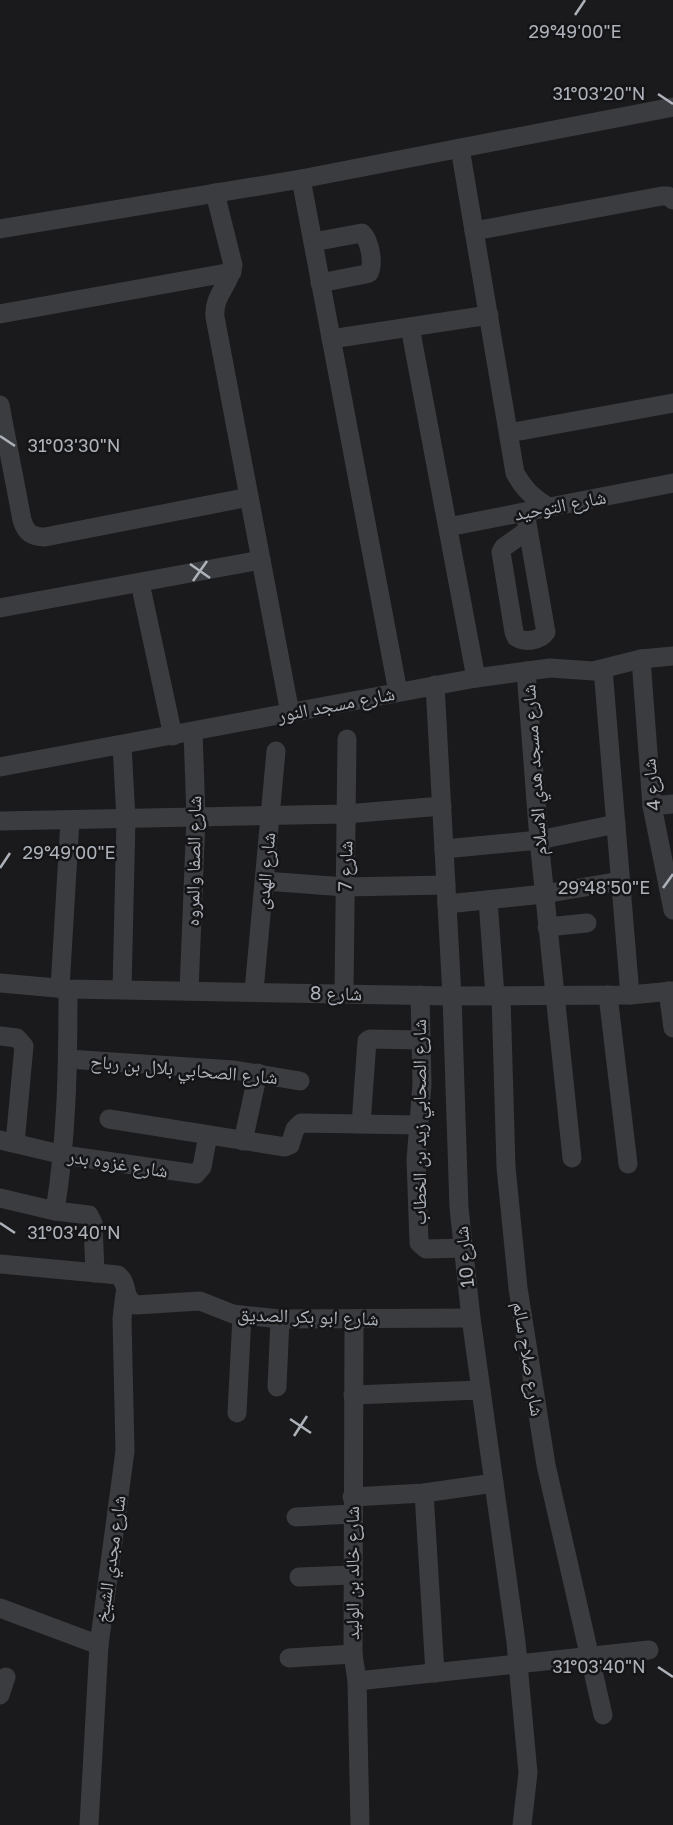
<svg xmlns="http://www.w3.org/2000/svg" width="673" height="1825" font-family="'Golos Text','Noto Naskh Arabic',sans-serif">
<rect width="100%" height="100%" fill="#1a1a1c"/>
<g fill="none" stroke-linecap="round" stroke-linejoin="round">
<g stroke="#3b3c40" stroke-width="19">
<path d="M460,148L515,473C524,489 533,498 549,507"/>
<path d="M301,179L398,692"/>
<path d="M215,193L233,265C230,285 213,295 215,317L290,713"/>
<path d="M0,229L301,179L673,107"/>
<path d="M474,231L662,196H668L673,200"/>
<path d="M313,242L362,233C370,241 374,263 369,273L366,274L320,283"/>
<path d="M0,314L232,272"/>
<path d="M410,327L476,678"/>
<path d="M331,339L489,315"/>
<path d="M0,405L22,520C26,533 32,537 45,537L249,497"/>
<path d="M509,433L673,403"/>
<path d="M525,512L545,627L546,632C540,641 524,643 516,637L514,632L501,552L504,547L528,530"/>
<path d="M448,527L673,483"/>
<path d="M140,583L173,736"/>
<path d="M0,608L261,560"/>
<path d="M641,659L652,806L673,910"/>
<path d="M603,669L630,995"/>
<path d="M526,671L539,840L572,1158"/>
<path d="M435,685L452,996L459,1208L471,1318L516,1642L528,1773L522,1825"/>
<path d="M0,767L476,678L550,668L593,671L641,659L673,656"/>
<path d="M652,806L673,804"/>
<path d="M0,821L346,814L442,806"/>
<path d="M444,849L539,840L616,824"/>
<path d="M265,881L345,887L446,885"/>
<path d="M488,900L495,996"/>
<path d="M447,904L544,894L620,881"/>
<path d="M547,927L587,923"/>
<path d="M0,983L68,989L452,996L630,995L673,991"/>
<path d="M60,988L70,820"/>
<path d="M122,989L126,819L122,745"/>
<path d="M189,991L196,817L193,732"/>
<path d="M254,991L276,751"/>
<path d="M668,991L673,1028"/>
<path d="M344,993L347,739"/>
<path d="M420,995L422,1084L416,1160L419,1243L426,1249L464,1248"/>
<path d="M608,995L628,1164"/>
<path d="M501,996L506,1167L518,1288L546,1465L603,1715"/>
<path d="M0,1036L17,1038L24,1046L15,1143"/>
<path d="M68,1059L234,1070L300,1081"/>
<path d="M109,1119L285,1147L290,1145L295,1129L301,1123L418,1125"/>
<path d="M361,1124L367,1041L370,1039L421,1040"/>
<path d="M0,1140L64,1155L196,1174L202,1167L208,1135"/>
<path d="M243,1141L258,1073"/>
<path d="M0,1198L55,1211L89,1215L93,1223L95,1273"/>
<path d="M55,1211C67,1137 68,1064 68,989"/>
<path d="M0,1264L118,1275C130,1285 121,1296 136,1305L200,1301L233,1314L280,1319L471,1318"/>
<path d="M354,1320L353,1654L357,1681L360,1825"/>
<path d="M277,1387L280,1319"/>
<path d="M353,1395L481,1390"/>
<path d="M237,1413L242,1316"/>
<path d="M424,1493L435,1673"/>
<path d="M352,1497L424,1493L494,1483"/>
<path d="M296,1517L352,1514"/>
<path d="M299,1577L352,1575"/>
<path d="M0,1608L99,1645"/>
<path d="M289,1658L353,1654"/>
<path d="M357,1681L649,1650"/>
<path d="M0,1695L6,1677"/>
<path d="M89,1825L99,1645L125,1451L122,1319L125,1294"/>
</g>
</g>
<path fill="none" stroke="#adb2ba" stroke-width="2.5" d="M575,15L585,0M658,94L673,104M0,436L15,446M190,564L210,578M193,581L207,561M0,868L10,853M663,888L673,874M0,1223L15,1233M290,1419L311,1433M294,1436L307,1416M658,1667L673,1677"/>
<g text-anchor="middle" stroke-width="5" stroke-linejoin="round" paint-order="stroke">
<g font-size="19" fill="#adb2ba" stroke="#151517">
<text transform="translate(560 505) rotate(-11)" y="7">شارع التوحيد</text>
<text transform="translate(336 704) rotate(-11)" y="7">شارع مسجد النور</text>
<text transform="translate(534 770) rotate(-94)" y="7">شارع مسجد هدي الاسلام</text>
<text transform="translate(651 785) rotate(-96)" y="7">شارع 4</text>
<text transform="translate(193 861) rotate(-89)" y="7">شارع الصفا والمروه</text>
<text transform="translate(345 866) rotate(-89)" y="7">شارع 7</text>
<text transform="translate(265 871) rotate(-85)" y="7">شارع الهدى</text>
<text transform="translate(336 993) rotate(1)" y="7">شارع 8</text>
<text transform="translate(184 1069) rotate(5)" y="7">شارع الصحابي بلال بن رباح</text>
<text transform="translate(419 1122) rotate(-90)" y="7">شارع الصحابي زيد بن الخطاب</text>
<text transform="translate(118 1163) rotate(9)" y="7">شارع غزوه بدر</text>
<text transform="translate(464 1257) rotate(-96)" y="7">شارع 10</text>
<text transform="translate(308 1316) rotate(2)" y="7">شارع ابو بكر الصديق</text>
<text transform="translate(529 1359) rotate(81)" y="7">شارع صلاح سالم</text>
<text transform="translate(110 1559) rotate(-82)" y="7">شارع مجدي الشيخ</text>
<text transform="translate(352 1573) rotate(-90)" y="7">شارع خالد بن الوليد</text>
</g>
</g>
<g font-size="18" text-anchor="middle" fill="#adb2ba" stroke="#151517" stroke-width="5" stroke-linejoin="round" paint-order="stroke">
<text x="575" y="38">29°49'00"E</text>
<text x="599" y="100">31°03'20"N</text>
<text x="74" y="452">31°03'30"N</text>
<text x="69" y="859">29°49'00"E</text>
<text x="604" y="894">29°48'50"E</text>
<text x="74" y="1239">31°03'40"N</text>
<text x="599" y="1673">31°03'40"N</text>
</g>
</svg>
